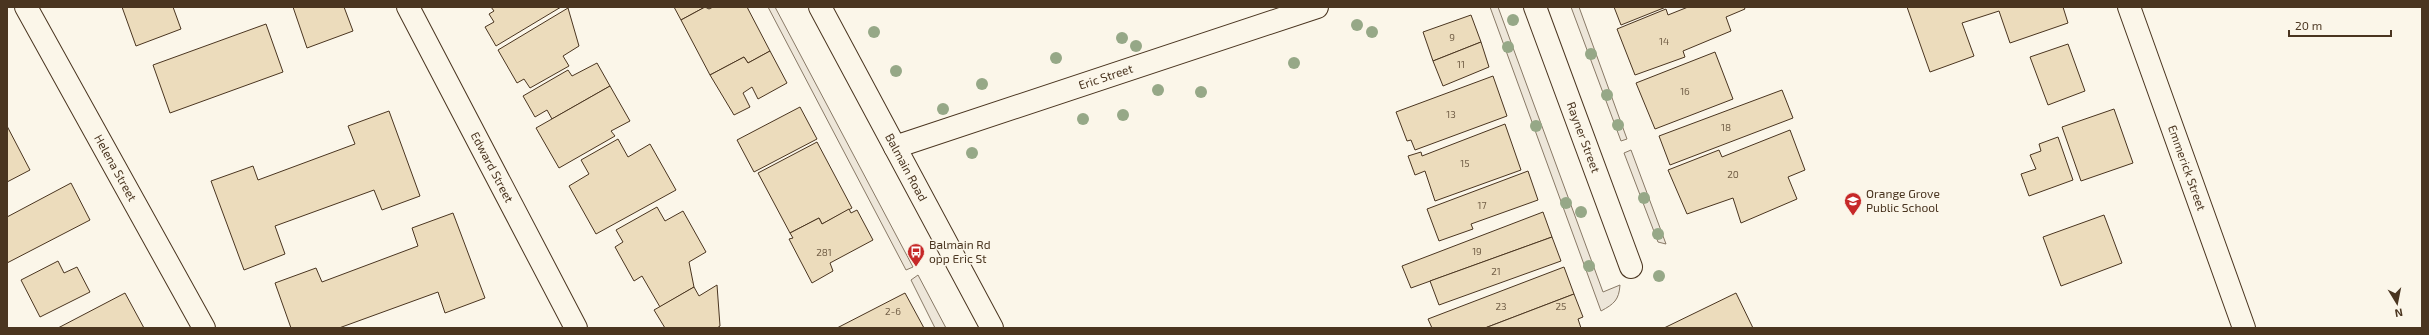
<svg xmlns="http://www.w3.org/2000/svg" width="2429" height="335" font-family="'Exo 2',sans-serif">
<rect width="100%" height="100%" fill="#fbf6e9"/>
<g fill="#ede6d9" stroke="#887966">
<path d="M768,7H775L913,267L906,270Z"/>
<path d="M1490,7H1498L1603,292L1620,285C1619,300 1614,304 1601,311Z"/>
<path d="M1571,7H1579L1627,139L1621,141Z"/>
<path d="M1631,150L1666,244L1658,242L1624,153Z"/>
<path d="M918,275L946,328H935L911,280Z"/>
</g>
<g fill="#ecdcbc" stroke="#4a3520">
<path d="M122,7H173L181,29L136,46Z"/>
<path d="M293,7H344L353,31L307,48Z"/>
<path d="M491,7H561L496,46L485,27L494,22L489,14L494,11Z"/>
<path d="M674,7H705L681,20Z"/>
<path d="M705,7L709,9L713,7H747L770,51L748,63L744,57L710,75L681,20Z"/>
<path d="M1614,7H1666L1621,25Z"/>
<path d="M1688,7H1744L1745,9L1726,17L1731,31L1683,51L1685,57L1635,75L1617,29L1666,9L1668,15Z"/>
<path d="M1907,7H2063L2068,23L2010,43L1999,11L1962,23L1974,56L1930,72Z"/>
<path d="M568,8L579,46L563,56L569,66L530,88L524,79L517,83L498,50Z"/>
<path d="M1471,15L1481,42L1433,61L1423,32Z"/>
<path d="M266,24L283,72L170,113L153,65Z"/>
<path d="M1481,42L1489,67L1443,86L1433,61Z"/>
<path d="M2068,44L2085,91L2048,105L2030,57Z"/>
<path d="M770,51L787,83L758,99L752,87L743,93L750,107L734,115L710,75L744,57L748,63Z"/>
<path d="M1715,52L1733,99L1655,129L1636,83Z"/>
<path d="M597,63L610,86L552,119L547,110L535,117L523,96L568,70L572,76Z"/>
<path d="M1493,76L1507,116L1415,150L1411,140L1407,141L1396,112Z"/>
<path d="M610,86L630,121L611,131L615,136L559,168L536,128Z"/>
<path d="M1782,90L1793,118L1670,165L1659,136Z"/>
<path d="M800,107L817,139L754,172L737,140Z"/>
<path d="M2114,109L2133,163L2081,181L2062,127Z"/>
<path d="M389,111L420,196L382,210L374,190L275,226L285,254L244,270L211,181L253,166L258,180L355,144L348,126Z"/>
<path d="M1505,124L1521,170L1435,201L1425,171L1415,175L1408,156L1421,152L1422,156Z"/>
<path d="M7,126L30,170L7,182Z"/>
<path d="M1790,130L1805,170L1788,177L1797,199L1741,223L1733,198L1687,214L1668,170L1719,150L1722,157Z"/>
<path d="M2058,137L2073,180L2029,196L2021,174L2036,169L2030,155L2041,151L2039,144Z"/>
<path d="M618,139L628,157L650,144L676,190L596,234L569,186L589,174L581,160Z"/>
<path d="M817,142L852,208L822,224L819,218L790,233L758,173Z"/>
<path d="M1528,171L1538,200L1471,224L1473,229L1439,241L1427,209Z"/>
<path d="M71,183L90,220L7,263V217Z"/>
<path d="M657,207L665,221L683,211L706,252L689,262L694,287L660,307L642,276L634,281L615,247L623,242L616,230Z"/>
<path d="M849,209L851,213L857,210L873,240L830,263L833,271L812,283L789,239L793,238L790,233L819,218L822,224Z"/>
<path d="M1543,212L1552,237L1411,288L1402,266Z"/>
<path d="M453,213L485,298L445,313L438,292L339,328H291L275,283L316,268L322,282L418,246L412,228Z"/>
<path d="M2104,215L2122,263L2061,286L2043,237Z"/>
<path d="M1552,237L1561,261L1439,305L1430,281Z"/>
<path d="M58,261L64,273L77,267L90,292L40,317L21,280Z"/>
<path d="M1564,267L1574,294L1485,328H1432L1428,319Z"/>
<path d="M717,285L720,326L717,328H665L654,310L694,287L699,296Z"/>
<path d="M125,293L144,328H58Z"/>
<path d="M905,293L924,328H837Z"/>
<path d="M1736,293L1753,328H1664Z"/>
<path d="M1574,294L1583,317L1578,319L1581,328H1485Z"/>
</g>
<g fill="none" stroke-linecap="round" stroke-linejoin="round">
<g stroke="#4a3520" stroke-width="24">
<g id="minor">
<path id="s1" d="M26,7L204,328"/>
<path id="s2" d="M408,7L576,328"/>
<path id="s3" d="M1535,7L1631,267"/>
<path id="s4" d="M2129,7L2244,328"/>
<path id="s5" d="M895,147L1317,7"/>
</g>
</g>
<g stroke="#4a3520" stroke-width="24">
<g id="major">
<path id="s6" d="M820,7L992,328"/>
</g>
</g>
<use href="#minor" stroke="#fbf6e9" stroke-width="22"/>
<use href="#major" stroke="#fbf6e9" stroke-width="22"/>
</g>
<g fill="#96a887">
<circle cx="1513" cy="20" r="6"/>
<circle cx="1357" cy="25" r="6"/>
<circle cx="874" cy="32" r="6"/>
<circle cx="1372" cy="32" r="6"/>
<circle cx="1122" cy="38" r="6"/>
<circle cx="1136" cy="46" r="6"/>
<circle cx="1508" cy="47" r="6"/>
<circle cx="1591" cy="54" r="6"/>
<circle cx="1056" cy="58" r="6"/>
<circle cx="1294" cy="63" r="6"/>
<circle cx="896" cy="71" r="6"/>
<circle cx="982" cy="84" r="6"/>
<circle cx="1158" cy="90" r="6"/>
<circle cx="1201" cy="92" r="6"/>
<circle cx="1607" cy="95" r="6"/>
<circle cx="943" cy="109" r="6"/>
<circle cx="1123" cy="115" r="6"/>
<circle cx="1083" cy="119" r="6"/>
<circle cx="1618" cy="125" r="6"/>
<circle cx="1536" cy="126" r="6"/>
<circle cx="972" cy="153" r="6"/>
<circle cx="1644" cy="198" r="6"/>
<circle cx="1566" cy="203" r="6"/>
<circle cx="1581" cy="212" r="6"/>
<circle cx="1658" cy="234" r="6"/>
<circle cx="1589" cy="266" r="6"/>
<circle cx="1659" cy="276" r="6"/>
</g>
<defs>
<g id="school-pin" transform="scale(0.9)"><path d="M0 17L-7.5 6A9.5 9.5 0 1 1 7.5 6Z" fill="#c62828" stroke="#fbf6e9"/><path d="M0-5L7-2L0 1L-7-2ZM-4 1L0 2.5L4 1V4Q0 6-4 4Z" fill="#fff"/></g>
<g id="bus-pin" transform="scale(0.9)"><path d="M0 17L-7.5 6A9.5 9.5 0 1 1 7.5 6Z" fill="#c62828" stroke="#fbf6e9"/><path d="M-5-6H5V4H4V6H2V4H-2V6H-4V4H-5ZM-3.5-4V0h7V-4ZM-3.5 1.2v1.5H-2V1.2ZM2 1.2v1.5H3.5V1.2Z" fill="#fff"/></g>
</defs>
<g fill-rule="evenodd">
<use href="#school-pin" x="1853" y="201"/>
<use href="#bus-pin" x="916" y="252"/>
</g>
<g text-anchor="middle" stroke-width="3" stroke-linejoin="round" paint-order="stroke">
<g font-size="10" fill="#725f47">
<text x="1452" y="41">9</text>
<text x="1664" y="45">14</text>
<text x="1461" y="68">11</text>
<text x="1685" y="95">16</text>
<text x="1451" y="118">13</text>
<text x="1726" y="131">18</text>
<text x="1465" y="167">15</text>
<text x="1733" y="178">20</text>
<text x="1482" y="209">17</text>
<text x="1477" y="255">19</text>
<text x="824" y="256">281</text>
<text x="1496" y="275">21</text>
<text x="1501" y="310">23</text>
<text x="1561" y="310">25</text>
<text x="893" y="315">2-6</text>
</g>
<g font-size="12" fill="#4a3520" stroke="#fbf6e9">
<text dy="4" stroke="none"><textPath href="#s5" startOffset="222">Eric Street</textPath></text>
<text dy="4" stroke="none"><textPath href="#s3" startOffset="139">Rayner Street</textPath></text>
<text dy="4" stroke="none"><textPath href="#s1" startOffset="184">Helena Street</textPath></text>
<text dy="4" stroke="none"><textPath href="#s2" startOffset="181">Edward Street</textPath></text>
<text dy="4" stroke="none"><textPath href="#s6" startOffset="182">Balmain Road</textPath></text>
<text dy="4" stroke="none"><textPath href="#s4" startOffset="171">Emmerick Street</textPath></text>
</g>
<g font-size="12" fill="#4a3520" stroke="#fbf6e9" text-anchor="start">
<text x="1866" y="198">Orange Grove<tspan x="1866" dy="14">Public School</tspan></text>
<text x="929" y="249">Balmain Rd<tspan x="929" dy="14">opp Eric St</tspan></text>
</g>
</g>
<rect width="2429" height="335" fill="none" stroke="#4a3520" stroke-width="16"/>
<g transform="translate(2397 303) rotate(170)" stroke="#fbf6e9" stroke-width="3" paint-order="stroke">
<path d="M0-3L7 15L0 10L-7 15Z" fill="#4a3520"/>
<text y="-6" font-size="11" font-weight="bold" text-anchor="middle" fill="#4a3520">N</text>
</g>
<path d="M2289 30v6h102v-6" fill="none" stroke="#4a3520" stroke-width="2"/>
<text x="2295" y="30" font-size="12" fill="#4a3520" stroke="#fbf6e9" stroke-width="3" paint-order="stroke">20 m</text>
</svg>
